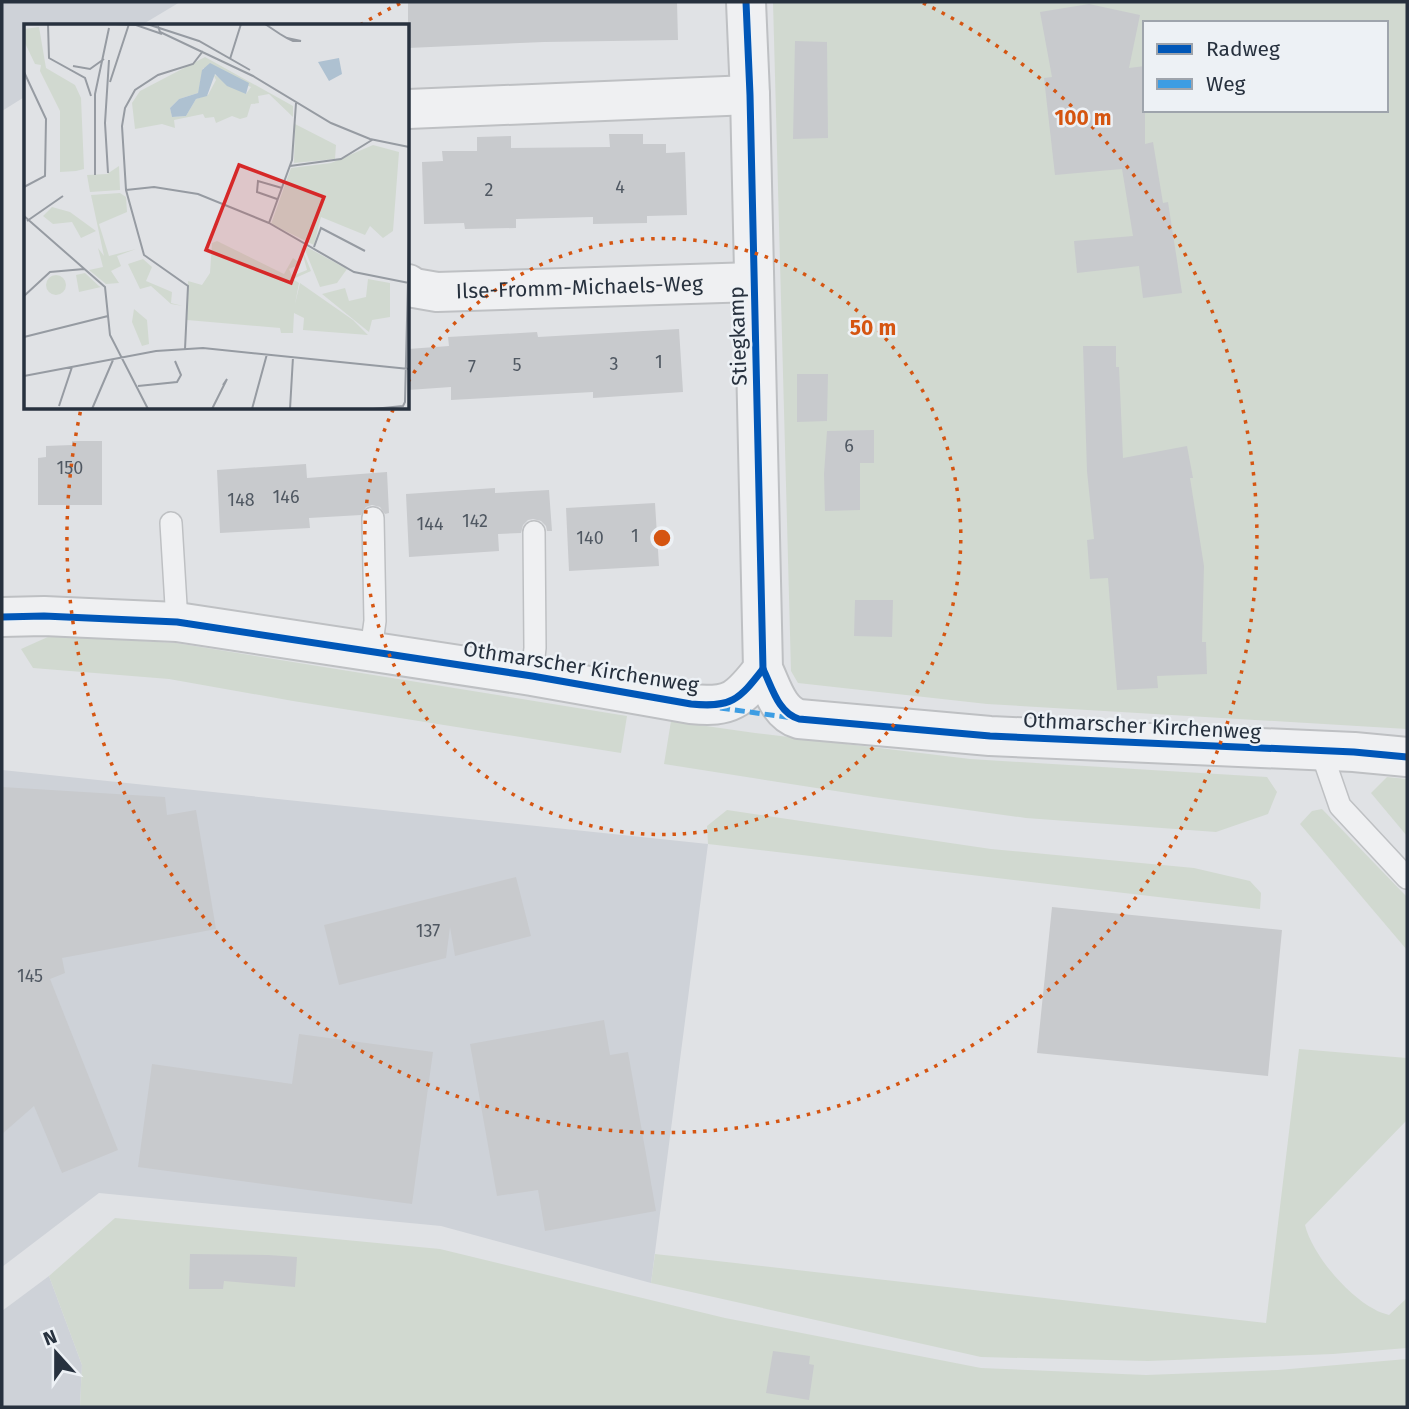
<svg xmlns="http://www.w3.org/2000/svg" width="1409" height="1409" font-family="'Fira Sans',sans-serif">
<rect width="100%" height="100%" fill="#e0e2e5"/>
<g fill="#ced2d8">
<path d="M2,2H180L140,26H26V96L2,111Z"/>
<path d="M2,770L708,844L651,1283L441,1226L99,1193L2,1267Z"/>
<path d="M49,1276L82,1365L80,1407H2V1311Z"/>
</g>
<g fill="#d1d9d0" fill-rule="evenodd">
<path d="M773,2H1407V729L987,704L798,683L791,671ZM1145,23H1386V110H1145Z"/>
<path d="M50,636L176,643L627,716L621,753L293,701L169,679L33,668L21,649Z"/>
<path d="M671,721L755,733L970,759L1267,777L1277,792L1268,814L1216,832L1026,818L874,797L664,764Z"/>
<path d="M1387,777L1407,779V836L1371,793Z"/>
<path d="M1322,809L1407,897V950L1300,824L1312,811Z"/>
<path d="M727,810L991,849L1194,868L1250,881L1261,893L1260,909L708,844L707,826Z"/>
<path d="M1299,1049L1407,1058V1120L1305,1225C1312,1254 1347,1295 1374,1309C1378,1312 1384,1313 1389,1315L1407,1298V1348L1333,1354L1148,1361L981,1357L651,1283L655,1254L1266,1323Z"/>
<path d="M115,1218L440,1249L725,1318L981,1368L1146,1375L1278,1370L1407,1359V1407H80L82,1365L49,1276Z"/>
</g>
<g fill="#c8cacd">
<path d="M408,2H677L678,40L544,42L408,48Z"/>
<path d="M1089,4L1140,15L1129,68L1145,66V144L1153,142L1163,203L1168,202L1182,293L1143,298L1139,266L1077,273L1074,241L1133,236L1122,169L1055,175L1044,78L1052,77L1040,12Z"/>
<path d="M795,41L827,42L828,138L793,139Z"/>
<path d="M609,134H643V144H666V153L685,152L687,215L647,216V223L593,224V217L516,219V228L465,229L464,223L424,224L422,162L443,161L442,151H477V137L511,136V148L610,147Z"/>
<path d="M679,329L683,392L593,398V392L451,400V387L408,390V349L449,346L448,337L537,332L538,337Z"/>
<path d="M1083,346H1116V367H1119L1123,458L1187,446L1193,478H1190L1204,566L1202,642H1206L1207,674L1157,676L1158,688L1117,690L1108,578L1090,579L1087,540L1094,539L1087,471Z"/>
<path d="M797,374H828L827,421L797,422Z"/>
<path d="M874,430V463H860V510L825,511L824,474L827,431Z"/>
<path d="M72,441H102V505H38V458L46,457V446L72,445Z"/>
<path d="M306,464L307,478L387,472L389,513L385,514L380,507L372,505L366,507L361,515L309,518L310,528L220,533L217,470Z"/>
<path d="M495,488V493L549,490L552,531H547L546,526L541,521L533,519L528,520L523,525L521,533L498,534L499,551L409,557L406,494Z"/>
<path d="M655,503L659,566L569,571L566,508Z"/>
<path d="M855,600H893L892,637L854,636Z"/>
<path d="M2,787L165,797L167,815L196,810L216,929L62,958L65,973L50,979L118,1150L62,1173L34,1106L2,1134Z"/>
<path d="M516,877L531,936L455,956L450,927L446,958L339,985L324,925Z"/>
<path d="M1052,907L1282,930L1268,1076L1037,1053Z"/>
<path d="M604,1020L610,1055L628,1052L656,1211L545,1231L538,1190L497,1196L470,1044Z"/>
<path d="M299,1034L433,1052L412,1204L138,1167L152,1064L292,1084Z"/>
<path d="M190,1254L268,1255L297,1257L295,1287L224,1281L223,1289H189Z"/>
<path d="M773,1351L810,1356L809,1364L814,1365L809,1400L766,1393Z"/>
</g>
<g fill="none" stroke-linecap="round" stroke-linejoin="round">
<g stroke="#bec0c3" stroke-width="24">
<g id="lane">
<path d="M171,523L177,622"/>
<path d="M371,650L375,621L373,518"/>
<path d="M532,676L535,648L534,532"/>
<path d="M1321,751L1340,806L1407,878"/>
</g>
</g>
<g stroke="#bec0c3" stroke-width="42">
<g id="street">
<path d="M746,2L750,95L763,669C772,687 778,713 799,719L990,736L1354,752L1407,757"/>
<path d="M408,109L750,95"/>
<path id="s1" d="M408,284L414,288L437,292L754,282"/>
<path d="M2,617L44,616L177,622L532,676L691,704C731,708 739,700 763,669"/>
</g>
</g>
<use href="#lane" stroke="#eff0f2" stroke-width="21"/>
<use href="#street" stroke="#eff0f2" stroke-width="38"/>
<path stroke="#3d9de3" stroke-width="5" stroke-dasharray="10 5" stroke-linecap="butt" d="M720,708L793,718"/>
<g stroke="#edf1f5" stroke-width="11">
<g id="cycleway">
<path d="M746,2L750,95L763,669C772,687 778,713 799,719L990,736L1354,752L1407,757"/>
<path d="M2,617L44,616L177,622L532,676L691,704C731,708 739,700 763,669"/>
</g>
</g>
<use href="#cycleway" stroke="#0057b8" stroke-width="7"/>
</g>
<g fill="none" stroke="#d55511" stroke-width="3.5" stroke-dasharray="3.5 7">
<path d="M408 382A298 298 0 1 1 393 410"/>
<path d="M360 25A595 595 0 0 1 401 3M923 3A595 595 0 1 1 81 409"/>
</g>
<g text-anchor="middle" stroke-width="5" stroke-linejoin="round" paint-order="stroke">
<g font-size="18" fill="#505862">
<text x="620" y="193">4</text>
<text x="489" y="196">2</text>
<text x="659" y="368">1</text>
<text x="614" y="370">3</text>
<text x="517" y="371">5</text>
<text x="472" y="373">7</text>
<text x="849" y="452">6</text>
<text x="70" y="474">150</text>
<text x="286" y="503">146</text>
<text x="241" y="506">148</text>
<text x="475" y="527">142</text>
<text x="430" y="530">144</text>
<text x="635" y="542">1</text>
<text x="590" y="544">140</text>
<text x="428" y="937">137</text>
<text x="30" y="982">145</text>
</g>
<g font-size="21" fill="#27313e" stroke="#edf1f5">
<text dy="7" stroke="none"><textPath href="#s1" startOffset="173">Ilse-Fromm-Michaels-Weg</textPath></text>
<text transform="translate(738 336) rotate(-92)" y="7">Stiegkamp</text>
<text transform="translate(581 667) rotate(9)" y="7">Othmarscher Kirchenweg</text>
<text transform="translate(1142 726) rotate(3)" y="7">Othmarscher Kirchenweg</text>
</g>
</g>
<g transform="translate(24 24)">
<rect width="385" height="385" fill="#e0e2e5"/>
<path d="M15,3L22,44L51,61L57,74L60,145L52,147L36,148V87L16,47L17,41L11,40L1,19L0,5ZM181,33L269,82V93L245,70L234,72L235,79L227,80L223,93L216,95L208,92L192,99L190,93L181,94L179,90L150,96L151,104L138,100L111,105L108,79L116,67ZM179,44L227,63L222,70L189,50L192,56L184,71L172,75L162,92L148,93L146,84L155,75L174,69ZM271,100L312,121L311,135L270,139ZM349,121L375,128L369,207L359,214L346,202L341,211L297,193L290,221L247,200L267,144L307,139ZM95,142L96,166L66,168L63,151L83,150ZM96,169L102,173L103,188L75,200L85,232L112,225L93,232L97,242L87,247L95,259L82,260L65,246L79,243L74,224L80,232L67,171ZM28,183L46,188L72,207L57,214L48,198L29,200L19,192ZM193,217L260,250L269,234L277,240L265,245L268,252L283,246L276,220L287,247L269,255L275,259L271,280L276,259L329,296L344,311L279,306L280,294L270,289L269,309H257L256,304L163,296L164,257L178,261L186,249L188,219ZM279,221L323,245L313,259L296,263ZM119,235L128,243L122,257L148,268L147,279L159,282L147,280L127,262L116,265L104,240ZM61,249L75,262L77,263L55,268L52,251ZM22 261a10 10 0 1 1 20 0a10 10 0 1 1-20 0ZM344,255L366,259V293L348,296L345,308L298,270L321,264L325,277L342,273ZM110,285L123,296L125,320L118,322L108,298Z" fill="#d1d9d0" fill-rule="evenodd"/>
<path d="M315,34L318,50L305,57L294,38ZM186,39L225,59L222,70L203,62L191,50L183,72L172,75L162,92L148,93L146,84L155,75L174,69L178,46Z" fill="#aec1d1"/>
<path fill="none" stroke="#969ba2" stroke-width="2" d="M24,0L25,34L61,54L67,72M91,0L112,1L138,10M123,0L175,17L226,46M241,0L256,10L263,14L269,17H277L263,14M134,2L136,8L229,52L307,99L346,115L385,123M206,35L217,0M49,42L66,45L80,35M0,48L22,95L21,152L0,163M86,58L105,0M266,142L317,135L348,116M84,149L81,99L85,36M71,151V70L85,4M102,166L130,163L174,170L245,199M253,175L233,168L234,157L258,164M0,192L81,263L86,311L124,385M3,197L39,172M245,199L330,248L385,259M245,199L268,136L272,79M290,223L297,204L341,227M0,272L26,248L60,245M0,313L84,292M161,325L164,262L120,231L102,166L98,102L101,84L111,66L134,51L169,40L179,27M0,352L132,327L179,324L385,345M114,362L153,358L157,351L151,337M35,382L48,343M68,385L89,336M188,385L203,355L199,361M228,385L243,330M266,385L269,333M349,385L379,382L381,378L385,215"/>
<path fill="#d62828" fill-opacity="0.15" stroke="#d62828" stroke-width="3.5" d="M215,141L300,173L267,259L182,226Z"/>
<rect width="385" height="385" fill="none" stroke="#27313e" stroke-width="3.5"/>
</g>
<circle cx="662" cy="538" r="10" fill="#d55511" stroke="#edf1f5" stroke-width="3.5"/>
<g font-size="21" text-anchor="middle" font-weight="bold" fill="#d55511" stroke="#edf1f5" stroke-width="5" stroke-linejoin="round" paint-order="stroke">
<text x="1083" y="125">100 m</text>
<text x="873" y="335">50 m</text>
</g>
<rect width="1409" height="1409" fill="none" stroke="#27313e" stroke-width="7"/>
<rect x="1143" y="21" width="245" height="91" fill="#edf1f5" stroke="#9ea4ac" stroke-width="2"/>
<rect x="1157" y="44" width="35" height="10" fill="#0057b8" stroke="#9ea4ac" stroke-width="2"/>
<text x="1206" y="56" font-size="21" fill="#27313e">Radweg</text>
<rect x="1157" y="79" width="35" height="10" fill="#3d9de3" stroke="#9ea4ac" stroke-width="2"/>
<text x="1206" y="91" font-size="21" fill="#27313e">Weg</text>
<g transform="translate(56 1353) rotate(339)" stroke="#edf1f5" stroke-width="5" paint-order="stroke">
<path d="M0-5L12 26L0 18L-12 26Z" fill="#27313e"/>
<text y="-10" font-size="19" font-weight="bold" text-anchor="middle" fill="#27313e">N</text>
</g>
</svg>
